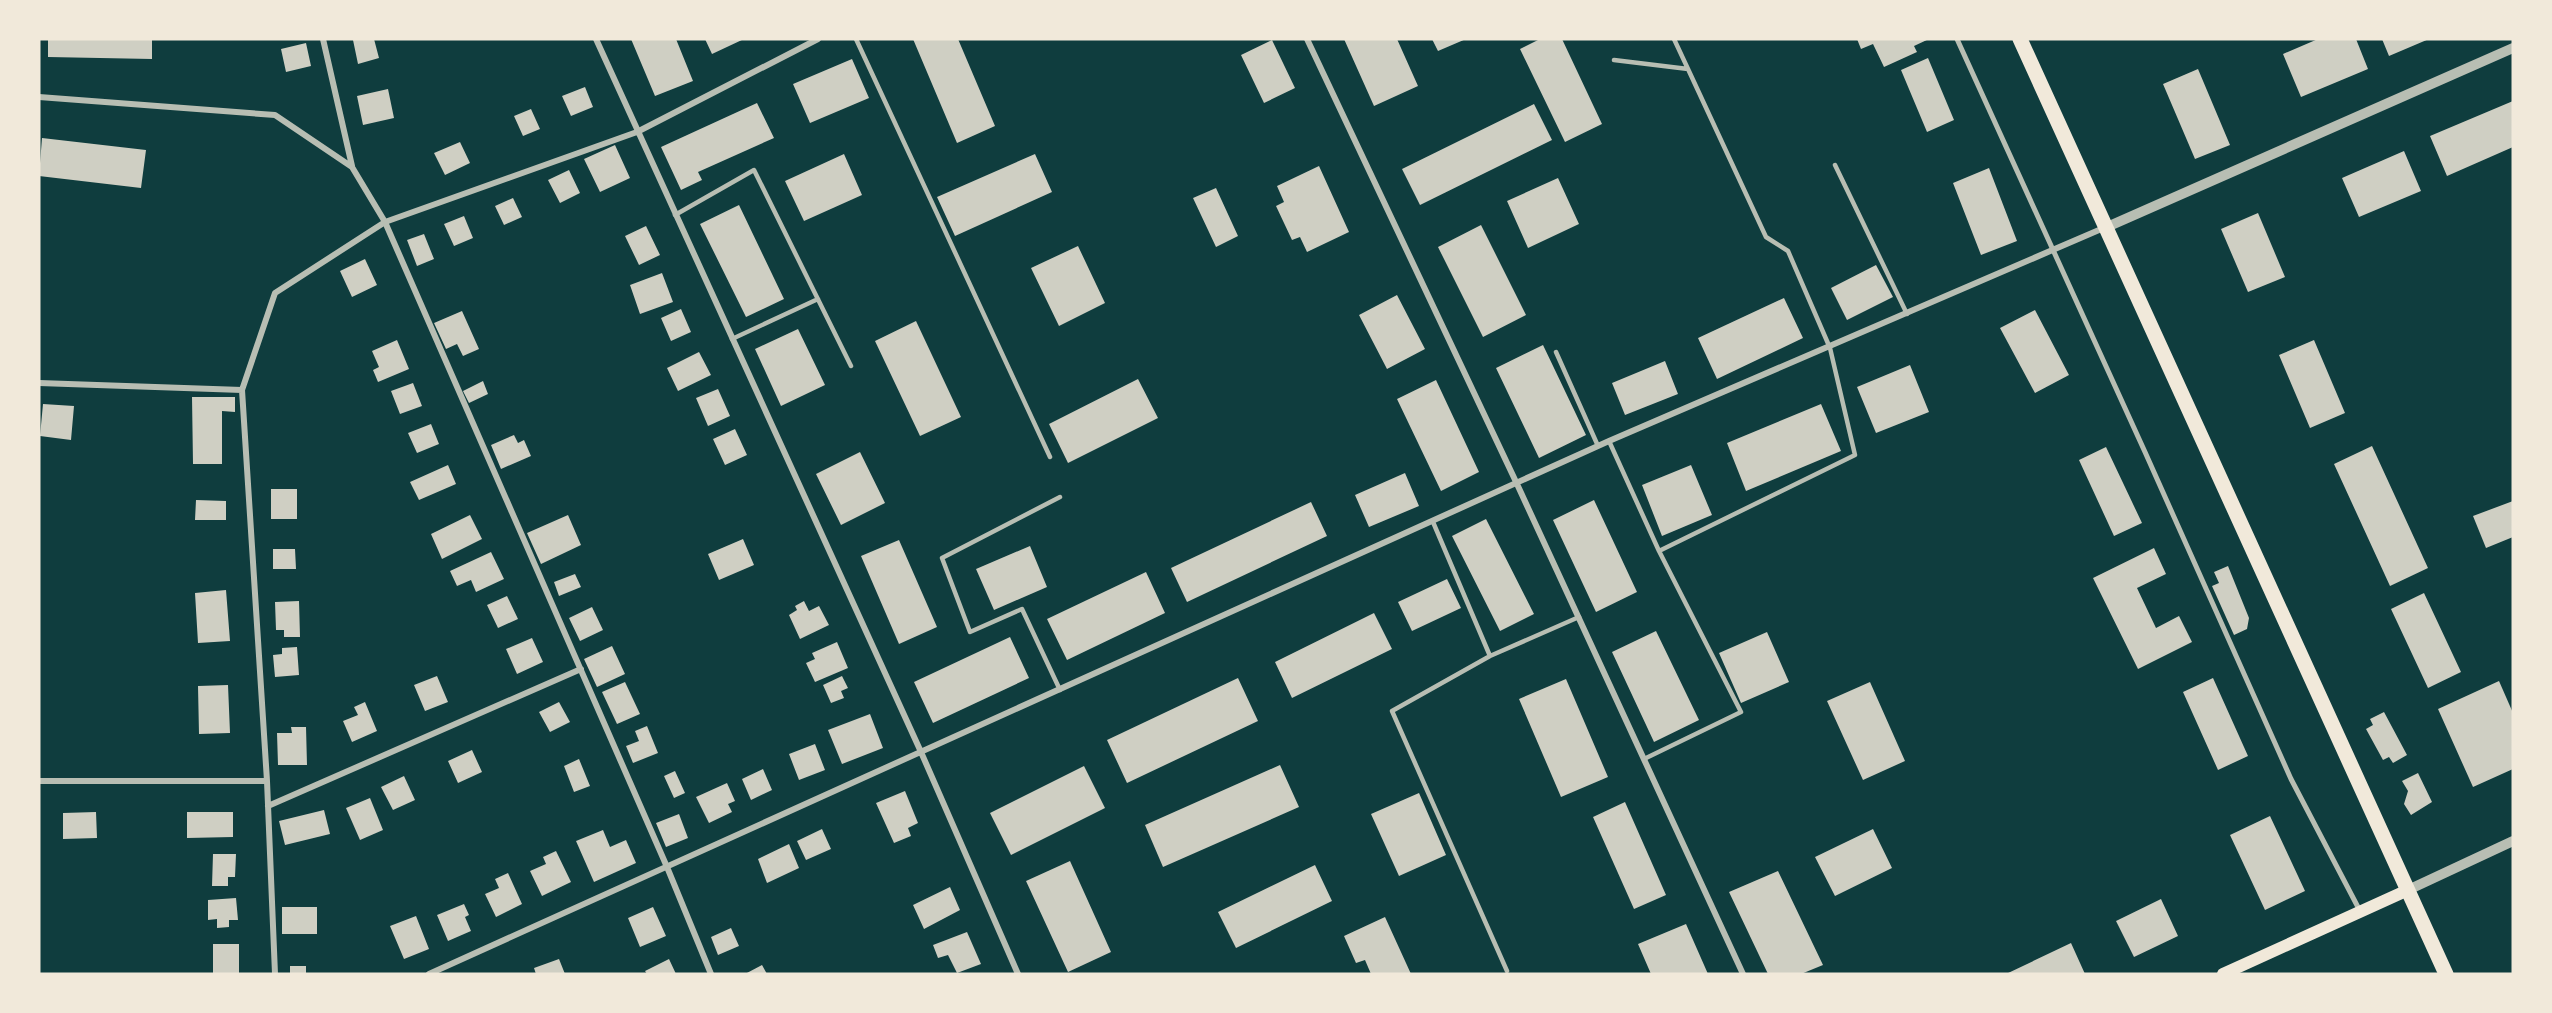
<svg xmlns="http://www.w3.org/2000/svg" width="2552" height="1013" font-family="'PT Serif',serif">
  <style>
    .building { fill: #cfcfc3 }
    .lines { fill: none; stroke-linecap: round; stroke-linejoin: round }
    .service { stroke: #b8beb3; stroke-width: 4.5 }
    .pedestrian { stroke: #b8beb3; stroke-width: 5 }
    .minor { stroke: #b8beb3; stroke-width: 6 }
    .tertiary { stroke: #b8beb3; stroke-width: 10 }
    .secondary { stroke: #f1e9da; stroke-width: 12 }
    .primary { stroke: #f1e9da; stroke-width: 15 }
  </style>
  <rect width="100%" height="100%" fill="#0f3d3e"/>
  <path class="building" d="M48 39H152V59L48 57Z
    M374 39 379 58 358 64 353 40Z
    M631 39H676L693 81 655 96Z
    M705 39H744L712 54Z
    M913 39H958L995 126 957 143Z
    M1344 39H1397L1418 86 1374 106Z
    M1432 39H1466L1438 51Z
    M1540 39H1562L1602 124 1565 142 1520 49Z
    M1857 39H1929L1914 46 1917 52 1884 67 1873 44 1861 49Z
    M2318 39H2356L2368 69 2301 97 2283 54Z
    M2382 39H2429L2389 56Z
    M1272 40 1295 88 1264 103 1241 55Z
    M306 43 311 66 286 72 281 49Z
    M1928 58 1954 120 1927 132 1901 70Z
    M852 59 869 98 810 123 793 84Z
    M2198 69 2230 145 2195 159 2163 84Z
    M585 87 593 107 571 116 562 96Z
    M388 89 394 118 363 125 357 96Z
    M2513 101V147L2447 176 2430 136Z
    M757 103 774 138 698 172 702 180 681 190 661 147Z
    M1534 104 1552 140 1420 205 1402 169Z
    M531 109 540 129 523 136 514 116Z
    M42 138 146 150 141 188 39 176Z
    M460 142 470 163 445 175 434 153Z
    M615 145 630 178 600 192 584 159Z
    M2404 151 2421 191 2359 217 2342 178Z
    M844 154 862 195 804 221 785 181Z
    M1035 154 1052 192 955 236 937 197Z
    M1319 166 1349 232 1307 252 1300 237 1292 240 1276 206 1284 202 1277 186Z
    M1989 168 2017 241 1981 255 1953 183Z
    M569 170 580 193 560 203 548 180Z
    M1558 178 1579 224 1528 248 1507 201Z
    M1216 188 1238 236 1216 247 1193 198Z
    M513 198 522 217 504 225 495 206Z
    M739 205 784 299 746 317 700 224Z
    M2258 213 2285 277 2248 292 2221 229Z
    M464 216 473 238 454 246 444 224Z
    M1481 225 1526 315 1483 337 1438 247Z
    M646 226 660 255 639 265 625 236Z
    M424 234 434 259 417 266 407 240Z
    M1078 246 1105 303 1059 326 1031 268Z
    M365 259 377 285 352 297 340 271Z
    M1876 265 1893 297 1847 320 1831 288Z
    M662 273 673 302 640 314 630 285Z
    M1397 295 1425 349 1387 369 1359 315Z
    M1784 298 1803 338 1717 379 1698 338Z
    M681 309 691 332 671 341 661 318Z
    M2035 310 2069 375 2035 393 2000 328Z
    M462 311 479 349 463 356 457 344 446 349 434 323Z
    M916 321 961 417 920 436 875 341Z
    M798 329 825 385 781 406 755 349Z
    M397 340 409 369 378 382 373 370 379 367 372 351Z
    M2314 340 2345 413 2310 428 2279 355Z
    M1543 345 1586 435 1539 458 1496 368Z
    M699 352 711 375 678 391 667 368Z
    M1665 361 1678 394 1625 415 1612 383Z
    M1910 365 1929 412 1876 433 1857 387Z
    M1138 379 1158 418 1068 463 1049 424Z
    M1436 380 1479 472 1441 491 1397 399Z
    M483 381 488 394 469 403 463 391Z
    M413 383 422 406 400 414 391 391Z
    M718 389 730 416 708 426 696 398Z
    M192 397H235V412L222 411V464H193Z
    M43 404 74 406 71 440 40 436Z
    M1821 404 1841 451 1746 491 1727 443Z
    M431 424 439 444 417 453 408 433Z
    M735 429 747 455 725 465 713 439Z
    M514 435 518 443 524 440 531 456 501 469 491 445Z
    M2372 446 2428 568 2390 586 2334 464Z
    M2106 447 2142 523 2114 536 2079 460Z
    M860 452 885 503 841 525 816 474Z
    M448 465 456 484 419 500 410 482Z
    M1691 465 1712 515 1662 536 1642 485Z
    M1405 473 1419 506 1369 527 1355 495Z
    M271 489H297V519H271Z
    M196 500 226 501V520H195Z
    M1594 500 1637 592 1596 612 1553 520Z
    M2513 501V537L2486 548 2473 516Z
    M1311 502 1327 536 1187 602 1171 568Z
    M470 515 482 539 442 559 431 534Z
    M568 515 581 545 541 564 527 533Z
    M1486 519 1534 614 1500 631 1452 536Z
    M743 539 754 565 719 580 708 554Z
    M899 540 937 627 899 644 861 556Z
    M1030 546 1047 587 994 610 976 569Z
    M2154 548 2166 574 2137 588 2156 628 2179 616 2192 642 2138 669 2093 578Z
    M273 549H295L296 569H273Z
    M491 552 504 579 476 592 471 580 457 586 450 571Z
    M2228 566 2249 618 2247 629 2234 635 2212 586 2219 583 2214 572Z
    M1146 572 1165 613 1067 660 1047 619Z
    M575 574 581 587 559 596 554 582Z
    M1447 579 1461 608 1412 631 1398 602Z
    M226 590 230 641 198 643 195 593Z
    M2424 593 2461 672 2428 688 2391 609Z
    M507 596 518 619 498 628 487 605Z
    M299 601 300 637H284V630H276L275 602Z
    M804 601 809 611 819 606 829 625 800 639 789 615 797 610 795 606Z
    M592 607 603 630 580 641 569 618Z
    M1374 613 1392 649 1292 698 1275 662Z
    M1656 631 1699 720 1654 742 1612 652Z
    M1767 632 1789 682 1741 703 1719 653Z
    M1010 637 1029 678 933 723 914 682Z
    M532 638 543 662 517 674 506 649Z
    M837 642 848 668 815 682 806 663 815 659 812 653Z
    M612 646 625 674 597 687 584 659Z
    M297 647 299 675 275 677 273 655 282 654V648Z
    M437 676 448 702 425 711 414 685Z
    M842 676 848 688 841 691 844 698 831 703 823 685Z
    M1238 678 1258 721 1127 783 1107 740Z
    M2213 678 2248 756 2218 770 2183 692Z
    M1566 679 1608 777 1561 797 1519 699Z
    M2499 681 2513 713V769L2473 787 2438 709Z
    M625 682 640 714 617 724 602 692Z
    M1870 682 1905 761 1863 780 1827 701Z
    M228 685 230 733 199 734 198 686Z
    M365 702 377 731 352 742 343 721 358 715 354 707Z
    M559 702 570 722 550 732 539 712Z
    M2384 712 2407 755 2393 763 2389 757 2383 760 2366 729 2373 725 2370 719Z
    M870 714 883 748 842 764 828 730Z
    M647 726 658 753 633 763 626 746 639 741 635 731Z
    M291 727H306L307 765H278L277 733H292Z
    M815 744 825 770 799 780 789 754Z
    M472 750 482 772 458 783 448 761Z
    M579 759 590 786 574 792 564 766Z
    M1280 765 1299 807 1163 867 1145 825Z
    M1084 766 1105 808 1011 855 990 813Z
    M763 769 772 790 751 800 742 779Z
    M675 771 685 793 674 798 664 776Z
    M2418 773 2432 802 2411 815 2404 804 2408 791 2402 781Z
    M404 776 415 800 393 810 381 787Z
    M727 783 735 801 728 804 732 812 709 823 696 797Z
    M905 791 918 823 908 828 911 836 894 843 876 803Z
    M1419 793 1446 855 1399 876 1371 814Z
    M370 798 383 830 360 840 346 808Z
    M1625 802 1666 895 1634 909 1593 817Z
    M324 810 330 834 285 845 279 821Z
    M96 812 97 838 63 839V813Z
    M187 812H233V837L187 838Z
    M679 814 688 838 666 847 656 823Z
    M2270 816 2305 891 2265 910 2230 835Z
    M822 829 831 849 806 860 797 841Z
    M1873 829 1892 868 1835 896 1815 857Z
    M603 830 610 847 626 840 636 863 594 882 576 841Z
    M789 844 799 868 767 883 758 859Z
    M556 851 571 882 542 896 530 871 546 864 543 857Z
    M213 854H236L235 877H228V886H212Z
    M1070 861 1111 952 1068 972 1026 881Z
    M1315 865 1332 901 1236 948 1218 912Z
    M1778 871 1823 965 1801 974H1768L1729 892Z
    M508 873 522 904 496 917 485 894 499 888 495 879Z
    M950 887 960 910 924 929 913 905Z
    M236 898 238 920H229V927L217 928V919L208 920V900Z
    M2161 899 2178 936 2134 957 2116 921Z
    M464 904 469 915 465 917 471 931 448 941 437 915Z
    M282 907H317V934H282Z
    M653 907 666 936 640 947 628 918Z
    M416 916 429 949 404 959 390 926Z
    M1385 917 1411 974H1371L1365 960 1356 963 1344 936Z
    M1686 924 1708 974H1651L1638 944Z
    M731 928 739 946 718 955 711 937Z
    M967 932 981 964 957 973 948 955 938 958 933 945Z
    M2071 943 2085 974H2006Z
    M213 944H239V974H213Z
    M559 959 565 974H536L534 968Z
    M669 959 676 974H647L645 971Z
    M762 965 767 974H745Z
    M290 966H306V974H290Z"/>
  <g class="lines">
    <path class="service" d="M856 39 1050 457
      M1674 39 1688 69
      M1614 60 1688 69 1766 237 1788 251 1830 348 1855 455 1659 551
      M1835 165 1907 314
      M675 215 754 170 851 366
      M732 339 818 299
      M1556 352 1598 446
      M1609 441 1659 551 1741 712 1644 759
      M1060 497 942 558 970 632 1022 609 1060 690
      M1433 522 1490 656 1579 617
      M1490 656 1392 711 1507 971"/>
    <path class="pedestrian" d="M1957 39 2145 452 2291 779 2360 911"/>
    <path class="minor" d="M323 39 352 166
      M596 39 921 752 1018 974
      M1307 39 1517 484 1743 974
      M39 97 275 115 352 167 385 222 667 867 711 974
      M39 383 242 390 275 293 385 222 637 132 818 39
      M242 390 267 781 275 974
      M39 781H267
      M268 806 581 669
      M429 974 1609 441 2106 227"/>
    <path class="tertiary" d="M2107 227 2513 48
      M2408 890 2513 841"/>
    <path class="secondary" d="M2223 974 2408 890"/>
    <path class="primary" d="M2020 39 2446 974"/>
  </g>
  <rect width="2552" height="1013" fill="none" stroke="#f1e9da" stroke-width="81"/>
</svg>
